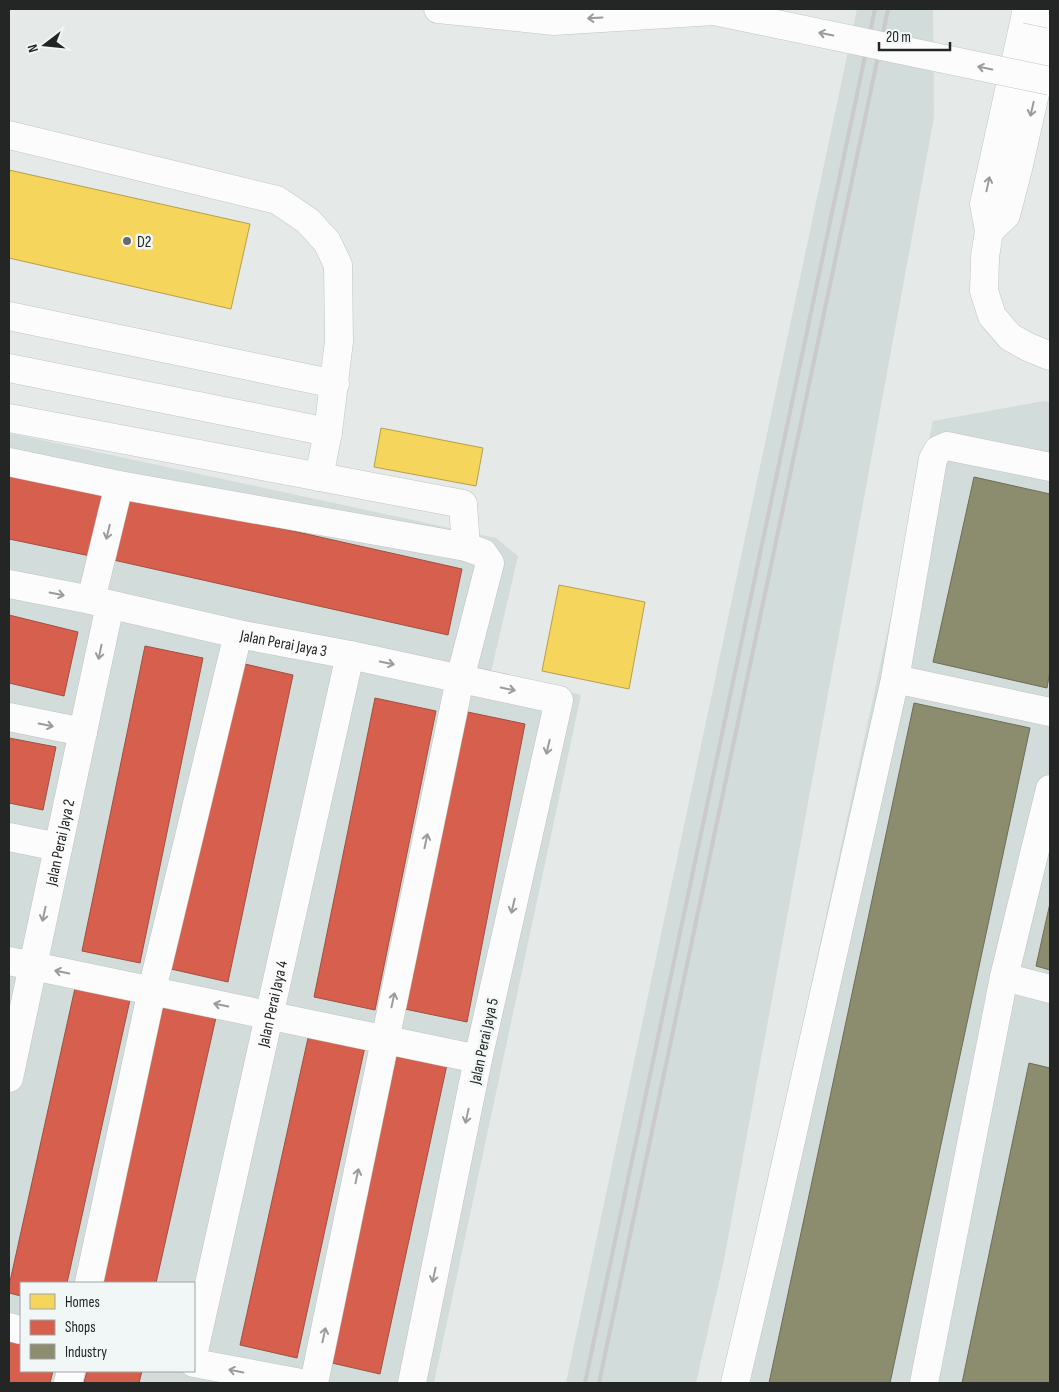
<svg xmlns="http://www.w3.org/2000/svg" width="1059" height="1392" font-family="'Sofia Sans Condensed',sans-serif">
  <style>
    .built { fill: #d2dcda; fill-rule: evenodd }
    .homes { fill: #f6d55c; stroke: #b7a04c }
    .shops { fill: #d6604d; stroke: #a14f41 }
    .industry { fill: #8c8c6e; stroke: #6d6d58 }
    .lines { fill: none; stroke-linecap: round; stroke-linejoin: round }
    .minor-casing { stroke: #c2c4c4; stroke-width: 29 }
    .highway-casing { stroke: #c2c4c4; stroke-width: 29 }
    .minor { stroke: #fbfcfb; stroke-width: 28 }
    .highway { stroke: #fbfcfb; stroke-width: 28 }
    .rail { stroke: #c9cac9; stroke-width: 4 }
    .highway-bridge-casing { stroke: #c2c4c4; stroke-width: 29; stroke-linecap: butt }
    .highway-bridge { stroke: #fbfcfb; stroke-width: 28 }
    .oneway { stroke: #9a9c9b }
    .poi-dot { fill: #686a6a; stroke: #f1f7f6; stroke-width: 2 }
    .labels { text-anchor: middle; stroke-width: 5; stroke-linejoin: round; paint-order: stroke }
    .poi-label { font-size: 16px; fill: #242626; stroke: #f1f7f6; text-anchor: start }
    .street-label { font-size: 16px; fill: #242626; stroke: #f1f7f6 }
  </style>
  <rect width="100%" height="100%" fill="#e5e9e7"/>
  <path class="built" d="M857 9H933L934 117 724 1260 696 1383H566Z
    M1044 401 1050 402V1383H725L933 421Z
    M9 433 496 538 518 556 491 672 581 695 434 1383H9ZM21 1283H194V1371H21Z"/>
  <path class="homes" d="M9 170 250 224 231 309 9 258Z
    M381 428 483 448 476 486 374 467Z
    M559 585 645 602 629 689 542 671Z"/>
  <path class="shops" d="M9 472 108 493 95 557 9 539Z
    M124 493 462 569 448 635 109 559Z
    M9 615 78 632 64 696 9 683Z
    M145 646 203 658 140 963 82 951Z
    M236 662 293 675 228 982 171 969Z
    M375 698 436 711 375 1010 314 997Z
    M458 710 525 724 467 1022 400 1008Z
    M9 738 56 747 43 810 9 803Z
    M75 988 130 1000 67 1283H21V1296L9 1293V1286Z
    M163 1000 217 1013 156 1283H99Z
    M310 1029 366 1042 297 1358 240 1345Z
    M391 1047 448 1060 380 1374 323 1361Z
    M9 1336 21 1339V1371H53L50 1383H9Z
    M87 1371H142L139 1383H84Z"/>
  <path class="industry" d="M974 477 1050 494V671L1047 688 933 662Z
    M914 703 1030 728 890 1383H769Z
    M1050 903V970L1036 966Z
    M1029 1063 1050 1068V1380L1049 1383H962Z"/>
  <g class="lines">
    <defs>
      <g id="minor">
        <path d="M1027 9 984 204 989 231 985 257 984 291 992 316 1010 337 1028 347 1050 356"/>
        <path d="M9 135 277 200 308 221 327 242 338 265 339 341 328 432 319 477"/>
        <path d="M989 231 1006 215 1018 169 1050 27"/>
        <path d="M9 316 335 384"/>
        <path d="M9 368 328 432"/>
        <path d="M9 418 463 504 466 547"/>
        <path d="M9 462 119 485 466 547 483 553 490 563 460 679 314 1383"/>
        <path id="s1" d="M9 584 91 600 238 634 350 655 559 700 478 1059 412 1383"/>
        <path d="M91 600 119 485"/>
        <path d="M895 679 1050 712"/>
        <path d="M9 717 83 732"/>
        <path d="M9 837 58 847"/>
        <path d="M9 961 478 1059"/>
        <path d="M1004 977 1050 989"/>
        <path id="s2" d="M9 1078 110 605"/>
        <path d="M89 1283 152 990 238 634"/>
        <path d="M9 1327 21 1330"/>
        <path id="s3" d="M194 1351 350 655"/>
        <path d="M194 1363 301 1383"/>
        <path d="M68 1383 71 1371"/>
        <path d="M735 1383 769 1238 895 679 933 459 938 450 947 446 1050 467"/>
        <path d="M924 1383 1004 977 1050 789"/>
      </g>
      <path id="highway" d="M438 9 554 21 714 11"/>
    </defs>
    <use href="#minor" class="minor-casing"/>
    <use href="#highway" class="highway-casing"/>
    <use href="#minor" class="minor"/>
    <use href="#highway" class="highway"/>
    <path class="rail" d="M585 1383 875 9
      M599 1383 888 9"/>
    <defs>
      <path id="highway-bridge" d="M1026 9 1050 14
        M714 11 1050 81"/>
    </defs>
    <use href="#highway-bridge" class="highway-bridge-casing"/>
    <use href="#highway-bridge" class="highway-bridge"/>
  </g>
  <defs><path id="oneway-shaft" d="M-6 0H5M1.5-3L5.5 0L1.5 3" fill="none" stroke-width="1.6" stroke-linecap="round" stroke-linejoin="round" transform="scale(1.25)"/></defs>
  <g class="oneway">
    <use href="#oneway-shaft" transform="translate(595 18) rotate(177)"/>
    <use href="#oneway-shaft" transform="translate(826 34) rotate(-168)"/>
    <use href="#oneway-shaft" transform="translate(985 68) rotate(-168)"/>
    <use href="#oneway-shaft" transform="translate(1032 109) rotate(103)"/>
    <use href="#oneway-shaft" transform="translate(988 184) rotate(-78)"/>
    <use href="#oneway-shaft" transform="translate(108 532) rotate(104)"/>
    <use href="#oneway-shaft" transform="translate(57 594) rotate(11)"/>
    <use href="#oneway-shaft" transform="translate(100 652) rotate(102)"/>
    <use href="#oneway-shaft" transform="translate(387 663) rotate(12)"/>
    <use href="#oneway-shaft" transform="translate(508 689) rotate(12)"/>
    <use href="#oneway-shaft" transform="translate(46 725) rotate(12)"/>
    <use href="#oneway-shaft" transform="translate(548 747) rotate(103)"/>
    <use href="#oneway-shaft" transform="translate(426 841) rotate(-78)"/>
    <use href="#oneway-shaft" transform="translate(513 906) rotate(103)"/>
    <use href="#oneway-shaft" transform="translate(44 914) rotate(102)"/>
    <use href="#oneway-shaft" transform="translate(62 972) rotate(-168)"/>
    <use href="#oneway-shaft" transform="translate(393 1000) rotate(-78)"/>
    <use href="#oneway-shaft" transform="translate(221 1005) rotate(-168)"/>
    <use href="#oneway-shaft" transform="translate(467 1116) rotate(102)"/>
    <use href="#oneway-shaft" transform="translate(357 1176) rotate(-78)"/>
    <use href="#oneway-shaft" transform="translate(434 1275) rotate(102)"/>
    <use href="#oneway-shaft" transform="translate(324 1335) rotate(-78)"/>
    <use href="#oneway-shaft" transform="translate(236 1371) rotate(-169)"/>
  </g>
  <circle class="poi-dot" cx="127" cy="241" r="5"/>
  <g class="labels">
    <g class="poi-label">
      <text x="137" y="247">D2</text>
    </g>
    <g class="street-label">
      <text dy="6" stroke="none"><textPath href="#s1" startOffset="281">Jalan Perai Jaya 3</textPath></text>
      <text dy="6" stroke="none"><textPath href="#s2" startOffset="241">Jalan Perai Jaya 2</textPath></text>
      <text dy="6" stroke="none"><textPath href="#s3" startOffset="356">Jalan Perai Jaya 4</textPath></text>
      <text transform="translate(483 1041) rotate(-78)" y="6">Jalan Perai Jaya 5</text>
    </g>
  </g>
  <rect width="1059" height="1392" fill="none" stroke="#242626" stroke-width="20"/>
  <rect x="20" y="1282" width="175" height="90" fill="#f1f7f6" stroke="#9fa3a3"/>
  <rect x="30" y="1294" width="25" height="15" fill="#f6d55c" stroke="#9fa3a3"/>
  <text x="65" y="1307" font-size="15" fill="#242626">Homes</text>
  <rect x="30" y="1320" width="25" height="15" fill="#d6604d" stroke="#9fa3a3"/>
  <text x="65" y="1332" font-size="15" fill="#242626">Shops</text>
  <rect x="30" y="1344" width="25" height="15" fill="#8c8c6e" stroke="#9fa3a3"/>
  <text x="65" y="1357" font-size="15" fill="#242626">Industry</text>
  <g transform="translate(45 45) rotate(254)" stroke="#f1f7f6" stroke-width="4" paint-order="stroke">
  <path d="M0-4L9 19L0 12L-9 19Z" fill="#242626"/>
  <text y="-8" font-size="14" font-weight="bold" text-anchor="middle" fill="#242626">N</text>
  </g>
  <path d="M879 42v8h71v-8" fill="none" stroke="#242626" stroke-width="2.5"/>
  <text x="886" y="42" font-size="15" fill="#242626" stroke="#f1f7f6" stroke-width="4" paint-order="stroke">20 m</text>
</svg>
